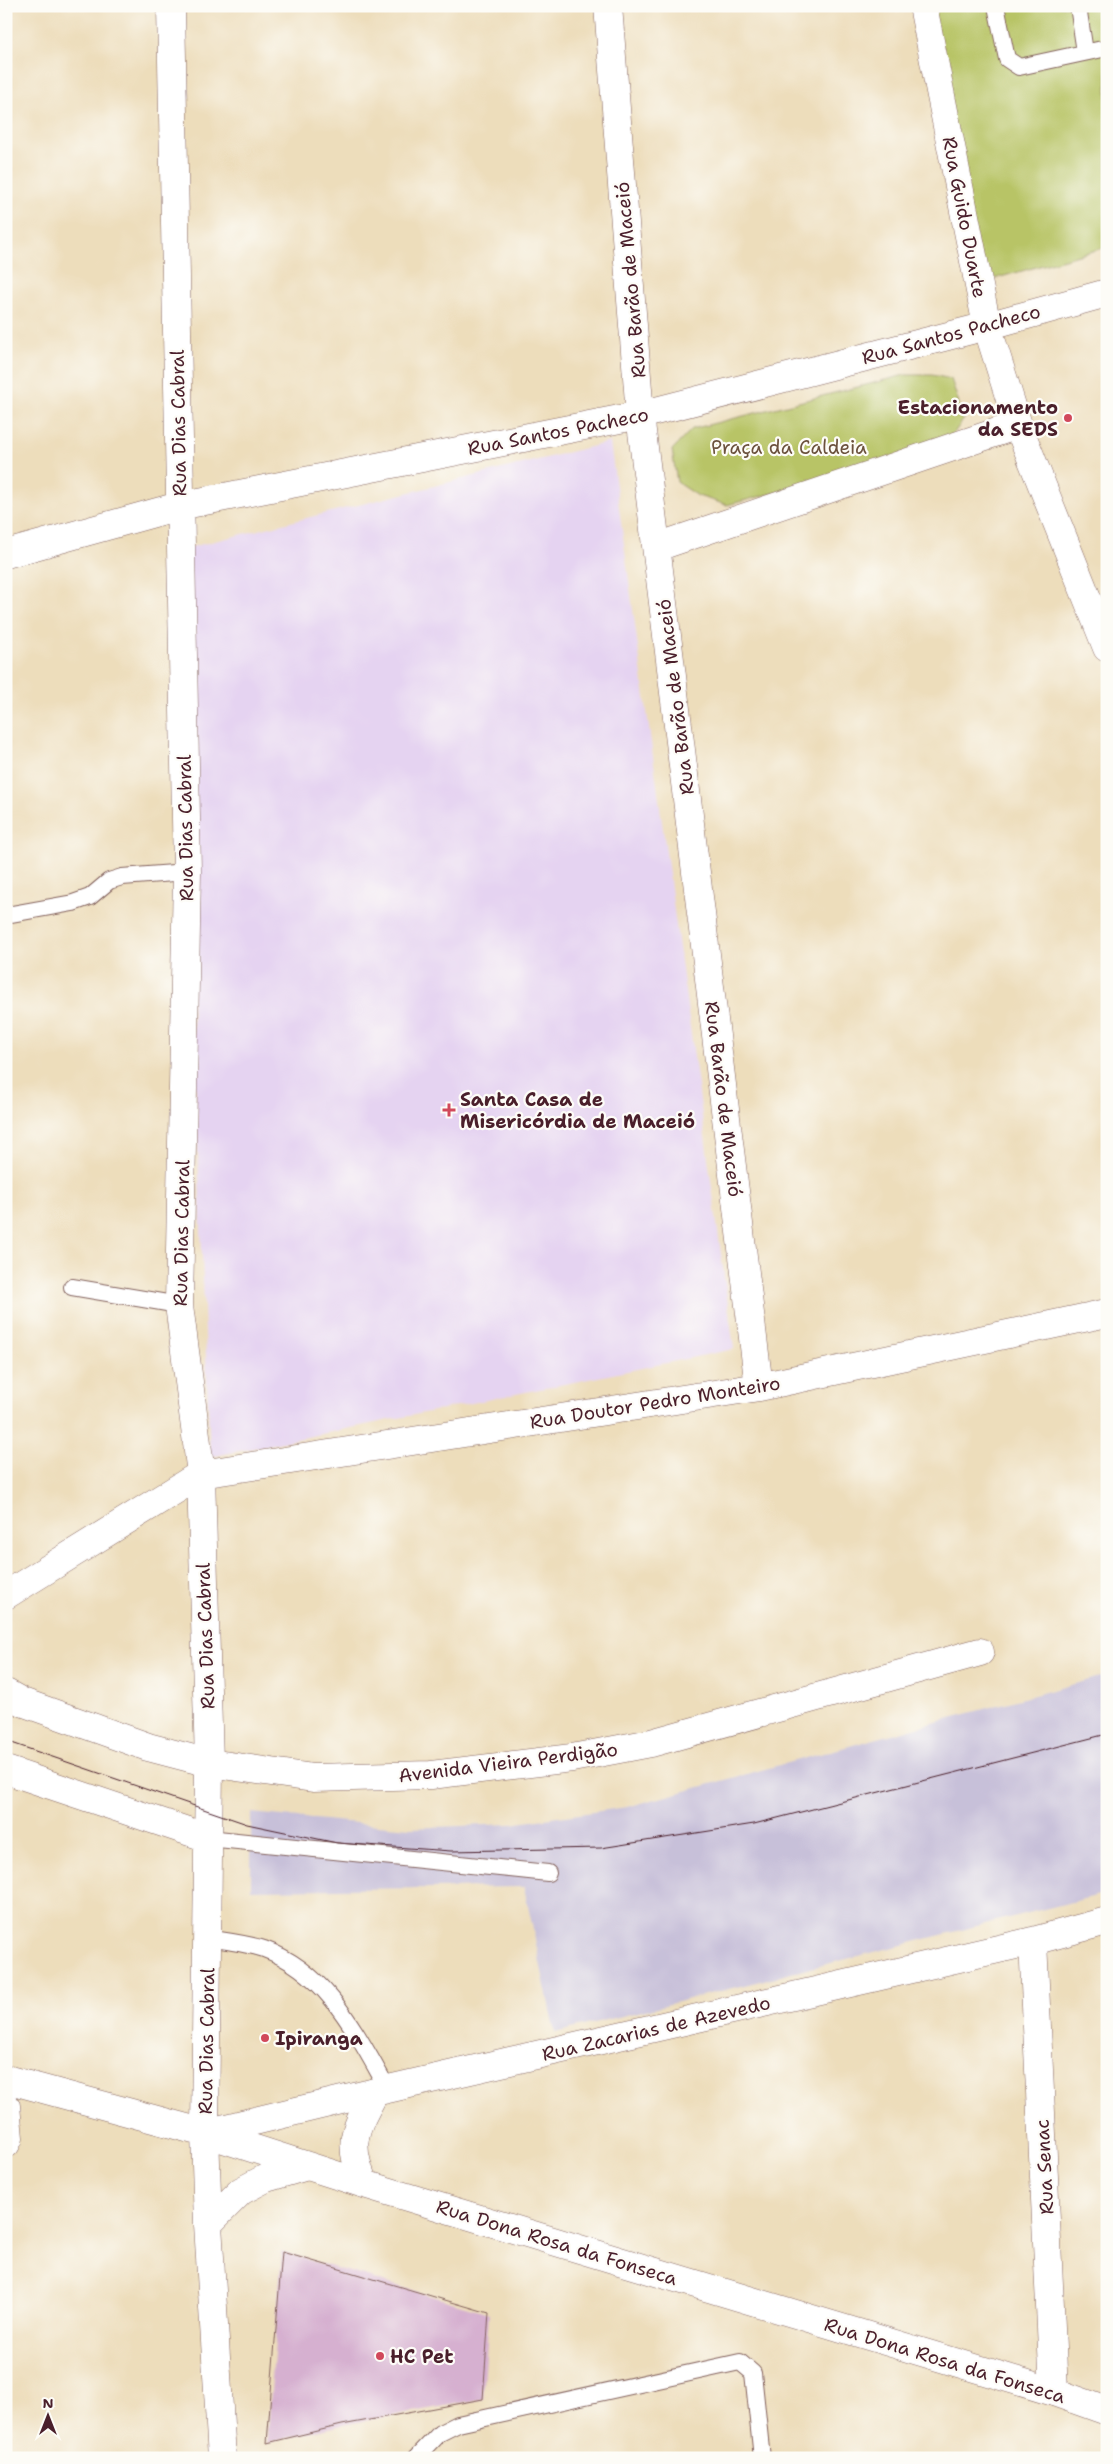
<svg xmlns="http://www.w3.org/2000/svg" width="1113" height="2464" font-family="'Shantell Sans',sans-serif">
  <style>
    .built { fill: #e5d3f1 }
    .industrial { fill: #c7c0d9 }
    .green { fill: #b8c466; stroke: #817248 }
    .building { fill: #d6b0d0 }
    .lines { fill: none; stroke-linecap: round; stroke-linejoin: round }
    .lane-casing { stroke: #83625d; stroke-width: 18 }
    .street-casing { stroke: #83625d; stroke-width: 29 }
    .secondary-casing { stroke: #83625d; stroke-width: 29 }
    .lane { stroke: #fff; stroke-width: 16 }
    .street { stroke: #fff; stroke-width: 28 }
    .secondary { stroke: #fff; stroke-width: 28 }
    .tram { stroke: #4a1f2b; stroke-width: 1 }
    .poi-dot { fill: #d1495b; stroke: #fdfcf7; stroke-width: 2 }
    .labels { text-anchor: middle; stroke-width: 4.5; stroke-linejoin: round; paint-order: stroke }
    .street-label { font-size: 19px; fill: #4a1f2b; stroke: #fdfcf7 }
    .poi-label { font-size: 19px; font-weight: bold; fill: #4a1f2b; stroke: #fdfcf7; text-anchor: start }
    .park-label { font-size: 19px; fill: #6b513d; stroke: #fdfcf7 }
  </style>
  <rect width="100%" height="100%" fill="#fdfcf7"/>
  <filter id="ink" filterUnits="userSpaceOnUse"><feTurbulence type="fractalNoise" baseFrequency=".02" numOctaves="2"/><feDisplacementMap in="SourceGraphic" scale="10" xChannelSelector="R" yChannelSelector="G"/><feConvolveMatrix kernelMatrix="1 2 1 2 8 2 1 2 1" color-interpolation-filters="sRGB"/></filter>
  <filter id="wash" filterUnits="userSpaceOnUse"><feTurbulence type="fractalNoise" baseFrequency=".0096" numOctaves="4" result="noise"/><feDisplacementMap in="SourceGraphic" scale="20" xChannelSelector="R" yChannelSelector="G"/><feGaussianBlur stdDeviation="1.12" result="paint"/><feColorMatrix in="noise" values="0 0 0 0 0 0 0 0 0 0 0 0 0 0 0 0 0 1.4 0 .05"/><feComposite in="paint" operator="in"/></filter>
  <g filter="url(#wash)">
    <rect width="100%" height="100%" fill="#edddbb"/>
    <path class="built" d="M610 442 734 1349 210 1457 187 872 179 550Z"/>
    <path class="industrial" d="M1107 1675V1893L555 2033 524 1887 251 1890V1813L410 1828 511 1824 627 1807Z"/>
    <path class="green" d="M928 6H1107V247L983 282Z
      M905 375H932L951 379 964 419 951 437 924 455 727 505 698 496 677 482 672 450 692 429Z"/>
    <g id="blocks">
      <path class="building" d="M282 2252 489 2313 483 2399 342 2425 267 2443Z"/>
    </g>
  </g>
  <g filter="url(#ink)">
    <use href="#blocks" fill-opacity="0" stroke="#83625d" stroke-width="1"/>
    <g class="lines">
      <defs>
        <path id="lane" d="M996 6 1007 59 1019 67 1107 48
          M1078 6 1085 52
          M6 915 73 903 90 897 109 881 122 877 187 872
          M72 1287 179 1305
          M208 1838 548 1873
          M207 1938C226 1941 246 1943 264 1949 328 1972 357 2035 388 2089
          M416 2458 440 2433 458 2424 740 2362 753 2373 762 2458"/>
        <path id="street" d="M923 6 987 326 1018 425 1107 648
          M657 547 1018 425
          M6 1693 22 1702 148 1747 209 1763 313 1778 431 1775 572 1758 651 1743 980 1652
          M1033 1941 1054 2392
          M6 2106 9 2138 6 2144
          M205 2133 375 2092 1033 1941 1107 1921"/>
        <path id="secondary" d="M171 6 187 872 179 1305 201 1474 209 1763 205 2133 208 2224 222 2458
          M608 6 640 415 759 1387
          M6 554 179 506 640 415 987 326 1107 293
          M6 1595 201 1474 759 1387 1107 1313
          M6 1770 208 1838
          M6 2079 205 2133 364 2184 1054 2392 1107 2411
          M364 2184C346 2141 355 2130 375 2092
          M208 2224 241 2191 266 2178 307 2166"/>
      </defs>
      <use href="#lane" class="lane-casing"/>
      <use href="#street" class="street-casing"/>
      <use href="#secondary" class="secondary-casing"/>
      <use href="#lane" class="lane"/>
      <use href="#street" class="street"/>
      <use href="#secondary" class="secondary"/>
      <path class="tram" d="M6 1741 247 1824 337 1843 451 1851 601 1848 754 1824 1107 1734"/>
    </g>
  </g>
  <g class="poi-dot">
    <circle cx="1068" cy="418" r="5"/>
    <path d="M446.5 1102.5h5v5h5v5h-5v5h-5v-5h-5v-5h5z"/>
    <circle cx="265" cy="2038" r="5"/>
    <circle cx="380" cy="2356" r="5"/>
  </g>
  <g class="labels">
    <g class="street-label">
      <text transform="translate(965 217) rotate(79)" y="7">Rua Guido Duarte</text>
      <text transform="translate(630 280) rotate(-95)" y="7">Rua Barão de Maceió</text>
      <text transform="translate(951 334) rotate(-15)" y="7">Rua Santos Pacheco</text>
      <text transform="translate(178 423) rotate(-91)" y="7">Rua Dias Cabral</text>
      <text transform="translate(558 431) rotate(-11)" y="7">Rua Santos Pacheco</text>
      <text transform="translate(675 697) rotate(-97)" y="7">Rua Barão de Maceió</text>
      <text transform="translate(185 828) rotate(-91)" y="7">Rua Dias Cabral</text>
      <text transform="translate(724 1099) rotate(83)" y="7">Rua Barão de Maceió</text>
      <text transform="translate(181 1233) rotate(-89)" y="7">Rua Dias Cabral</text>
      <text transform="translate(655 1402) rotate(-9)" y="7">Rua Doutor Pedro Monteiro</text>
      <text transform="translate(205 1636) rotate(-92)" y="7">Rua Dias Cabral</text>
      <text transform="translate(508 1762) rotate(-7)" y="7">Avenida Vieira Perdigão</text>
      <text transform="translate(656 2028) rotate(-13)" y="7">Rua Zacarias de Azevedo</text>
      <text transform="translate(206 2041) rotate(-89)" y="7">Rua Dias Cabral</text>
      <text transform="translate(1044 2167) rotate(-93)" y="7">Rua Senac</text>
      <text transform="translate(557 2242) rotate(17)" y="7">Rua Dona Rosa da Fonseca</text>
      <text transform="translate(945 2360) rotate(17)" y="7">Rua Dona Rosa da Fonseca</text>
    </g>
    <g class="poi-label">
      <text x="1058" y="414" text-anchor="end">Estacionamento<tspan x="1058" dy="22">da SEDS</tspan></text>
      <text x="460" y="1106">Santa Casa de<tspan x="460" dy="22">Misericórdia de Maceió</tspan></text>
      <text x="275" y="2045">Ipiranga</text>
      <text x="390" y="2363">HC Pet</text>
    </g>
    <g class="park-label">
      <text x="789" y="454">Praça da Caldeia</text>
    </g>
  </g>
  <rect width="1113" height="2464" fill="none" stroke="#fdfcf7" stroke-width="25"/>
  <g transform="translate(48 2416)" stroke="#fdfcf7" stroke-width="4" paint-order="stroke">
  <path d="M0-4L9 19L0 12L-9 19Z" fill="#4a1f2b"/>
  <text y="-8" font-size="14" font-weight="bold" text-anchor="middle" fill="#4a1f2b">N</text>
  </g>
</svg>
